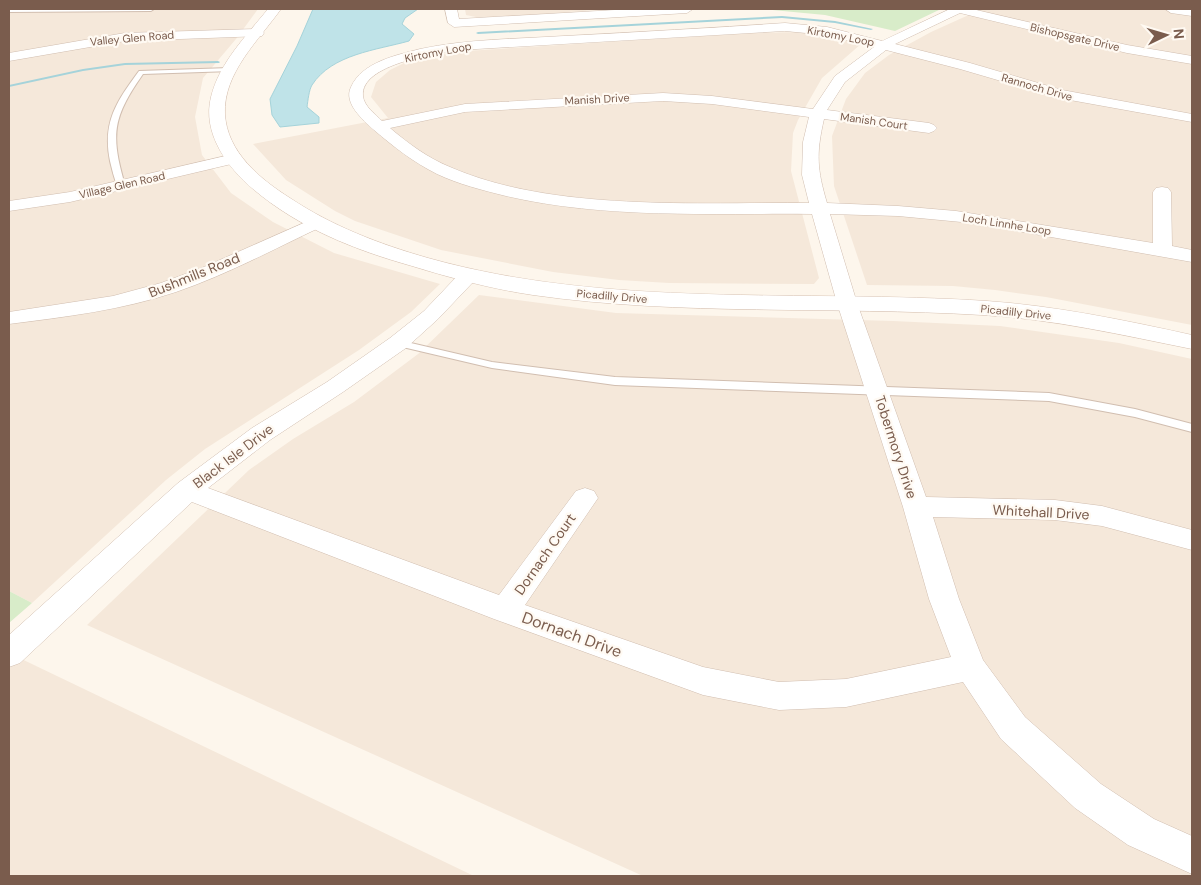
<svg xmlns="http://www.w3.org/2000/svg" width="1201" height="885" font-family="'DM Sans',sans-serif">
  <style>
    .residential { fill: #f5e8da }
    .green { fill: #d8ecc9 }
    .water { fill: #bfe3e8; stroke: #a5d3da }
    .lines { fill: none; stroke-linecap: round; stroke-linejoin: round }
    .stream { fill: #a5d3da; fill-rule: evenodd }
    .lane-casing { stroke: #d1beb0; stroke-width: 2 }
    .street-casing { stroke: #d1beb0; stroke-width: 1 }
    .secondary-casing { stroke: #d6c0b0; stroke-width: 1 }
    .lane { fill: #fff; fill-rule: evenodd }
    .street { fill: #fff; fill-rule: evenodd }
    .secondary { fill: #fff; fill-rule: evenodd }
    .labels { text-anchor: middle; stroke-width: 4.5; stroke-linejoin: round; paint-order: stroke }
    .far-street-label { font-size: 11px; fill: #7a5c4d; stroke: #fffaf3 }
    .street-label { font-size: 14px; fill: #7a5c4d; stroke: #fffaf3 }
    .near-street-label { font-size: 16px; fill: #7a5c4d; stroke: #fffaf3 }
  </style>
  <rect width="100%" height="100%" fill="#fdf6ec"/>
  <path class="residential" d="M9 9H258L236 39 203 78 195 117 202 155 231 193 273 222 334 253 440 284 411 312 359 350 205 449 166 480 32 603 9 591Z
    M465 9H611L481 18 466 15Z
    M982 9H1192V325L1046 297 995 290 953 286 867 285 834 186 832 136 846 99 865 73 889 55 931 32Z
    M803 32 861 44 822 78 798 120 793 133 791 171 819 278 814 284 669 283 619 280 553 272 441 250 355 221 335 211 286 180 253 144 388 118 371 97 376 82 390 70 404 63 450 52 750 33Z
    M479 295 616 313 893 321 1000 326 1119 343 1192 359V876H643L87 625 249 470 293 439 354 402 418 354Z
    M9 653 474 876H9Z"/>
  <path class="green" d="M761 9H941L895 31 825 15Z
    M9 591 32 603 9 623Z"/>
  <path class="water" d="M313 9H418L405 18 402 24 414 34 409 41C377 50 332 54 312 85 309 90 308 100 307 107L319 117V123L280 127 272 115 270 99 297 46Z"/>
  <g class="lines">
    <path class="stream" d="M782 16 835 21 873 29 871 30 835 23 782 18 478 34 476 33 478 32Z
      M218 61 220 62 219 63 125 65 83 71 9 87V85L83 69 125 63Z"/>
    <defs>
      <path id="lane" d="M9 9H154L151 11 9 12Z
        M230 68 233 70 232 71 143 74C113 117 110 134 125 185L118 187C114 179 112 169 110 161 102 122 117 101 139 71Z
        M398 340 492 362 615 377 1049 393 1135 409 1192 424V432L1135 417 1049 401 615 385 492 368 394 345 393 343Z"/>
      <path id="street" d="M445 9H457L459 19 632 9H693L687 13 454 27 448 23Z
        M950 9H972L1127 45 1192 56V64L1127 53 960 13 895 44 970 63 1062 90 1192 114V122L1059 98 960 69 886 50 845 82 827 110 929 123 934 125 937 128 934 131 929 133 824 119C816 154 817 169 827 203L898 206 956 211 1153 243V192L1156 188 1162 187 1168 188 1171 192 1172 246 1192 250V262L972 223 898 216 830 214 857 303 926 497 1055 500 1102 506 1192 530V550L1102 526 1055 520 933 517 959 599 983 660 1025 717 1101 784 1154 819 1192 836V874L1128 845 1075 808 1001 739 963 682 846 707 779 710 703 695 494 619 192 502 20 663 9 667V635L178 483 252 428 327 382 390 338 424 311 462 271 469 269 476 271 479 275 476 279 438 319 406 348 343 392 270 440 208 488 499 595 576 491 585 488 594 491 598 498 525 605 703 667 779 682 846 679 951 657 929 599 903 507 837 303 812 214C711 213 605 219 506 196 482 190 458 184 437 174 413 162 394 147 374 130 363 120 343 103 351 87 362 62 397 55 420 49 467 39 516 39 564 36 638 32 711 28 785 23L827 27 882 41ZM785 31 827 35 874 47 835 76 813 109 712 96 663 93 465 104 382 121C375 114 364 106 363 96 360 64 438 53 460 50ZM663 101 712 104 809 117 803 142 802 175 809 203C698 202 553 212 450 167 428 158 409 144 390 128L465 112Z
        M1165 9H1192V16L1171 13Z
        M258 29 262 30 264 33 262 36 125 41 9 61V53L125 33Z
        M234 154 240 156 242 159 240 162 70 202 9 211V201L70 192Z
        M315 218 321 219 324 223 321 227C274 249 226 275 176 292 122 310 65 317 9 324V312L113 296 161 283 204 267Z"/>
      <path id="secondary" d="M268 9H281C259 40 223 73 225 114 227 152 260 179 290 198 332 226 379 244 428 258 610 309 800 289 987 301 1056 306 1124 320 1192 335V349C1122 335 1053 319 982 315 832 306 681 316 533 295 492 289 451 278 412 266 355 250 299 228 253 189 227 167 202 133 211 97 219 63 247 35 268 9Z"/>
    </defs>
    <use href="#lane" class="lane-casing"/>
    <use href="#street" class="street-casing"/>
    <use href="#secondary" class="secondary-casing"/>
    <use href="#lane" class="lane"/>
    <use href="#street" class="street"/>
    <use href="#secondary" class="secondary"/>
  </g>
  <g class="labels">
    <g class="far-street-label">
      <text transform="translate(841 36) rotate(11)" y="4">Kirtomy Loop</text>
      <text transform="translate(1075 37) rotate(13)" y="4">Bishopsgate Drive</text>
      <text transform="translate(132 38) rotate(-5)" y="4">Valley Glen Road</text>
      <text transform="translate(438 52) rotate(-11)" y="4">Kirtomy Loop</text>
      <text transform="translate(1037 87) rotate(16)" y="4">Rannoch Drive</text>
      <text transform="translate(597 99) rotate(-3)" y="4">Manish Drive</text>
      <text transform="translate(874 121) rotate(8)" y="4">Manish Court</text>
      <text transform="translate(122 185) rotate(-13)" y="4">Village Glen Road</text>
      <text transform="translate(1007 224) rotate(9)" y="4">Loch Linnhe Loop</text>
      <text transform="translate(612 296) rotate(5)" y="4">Picadilly Drive</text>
      <text transform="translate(1016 312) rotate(6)" y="4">Picadilly Drive</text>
    </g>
    <g class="street-label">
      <text transform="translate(194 275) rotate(-22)" y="5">Bushmills Road</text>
      <text transform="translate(896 447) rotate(72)" y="5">Tobermory Drive</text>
      <text transform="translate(233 456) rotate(-37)" y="5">Black Isle Drive</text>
      <text transform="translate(1041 512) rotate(3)" y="5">Whitehall Drive</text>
      <text transform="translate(545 554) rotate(-55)" y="5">Dornach Court</text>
    </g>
    <g class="near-street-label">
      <text transform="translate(572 634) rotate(20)" y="6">Dornach Drive</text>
    </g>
  </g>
  <rect width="1201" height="885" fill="none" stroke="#7a5c4d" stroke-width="20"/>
  <g transform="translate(1166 35) rotate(85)" stroke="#fffaf3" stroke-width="4" paint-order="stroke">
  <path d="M0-4L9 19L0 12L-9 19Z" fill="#7a5c4d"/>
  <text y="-8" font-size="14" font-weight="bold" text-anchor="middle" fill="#7a5c4d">N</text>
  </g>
</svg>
